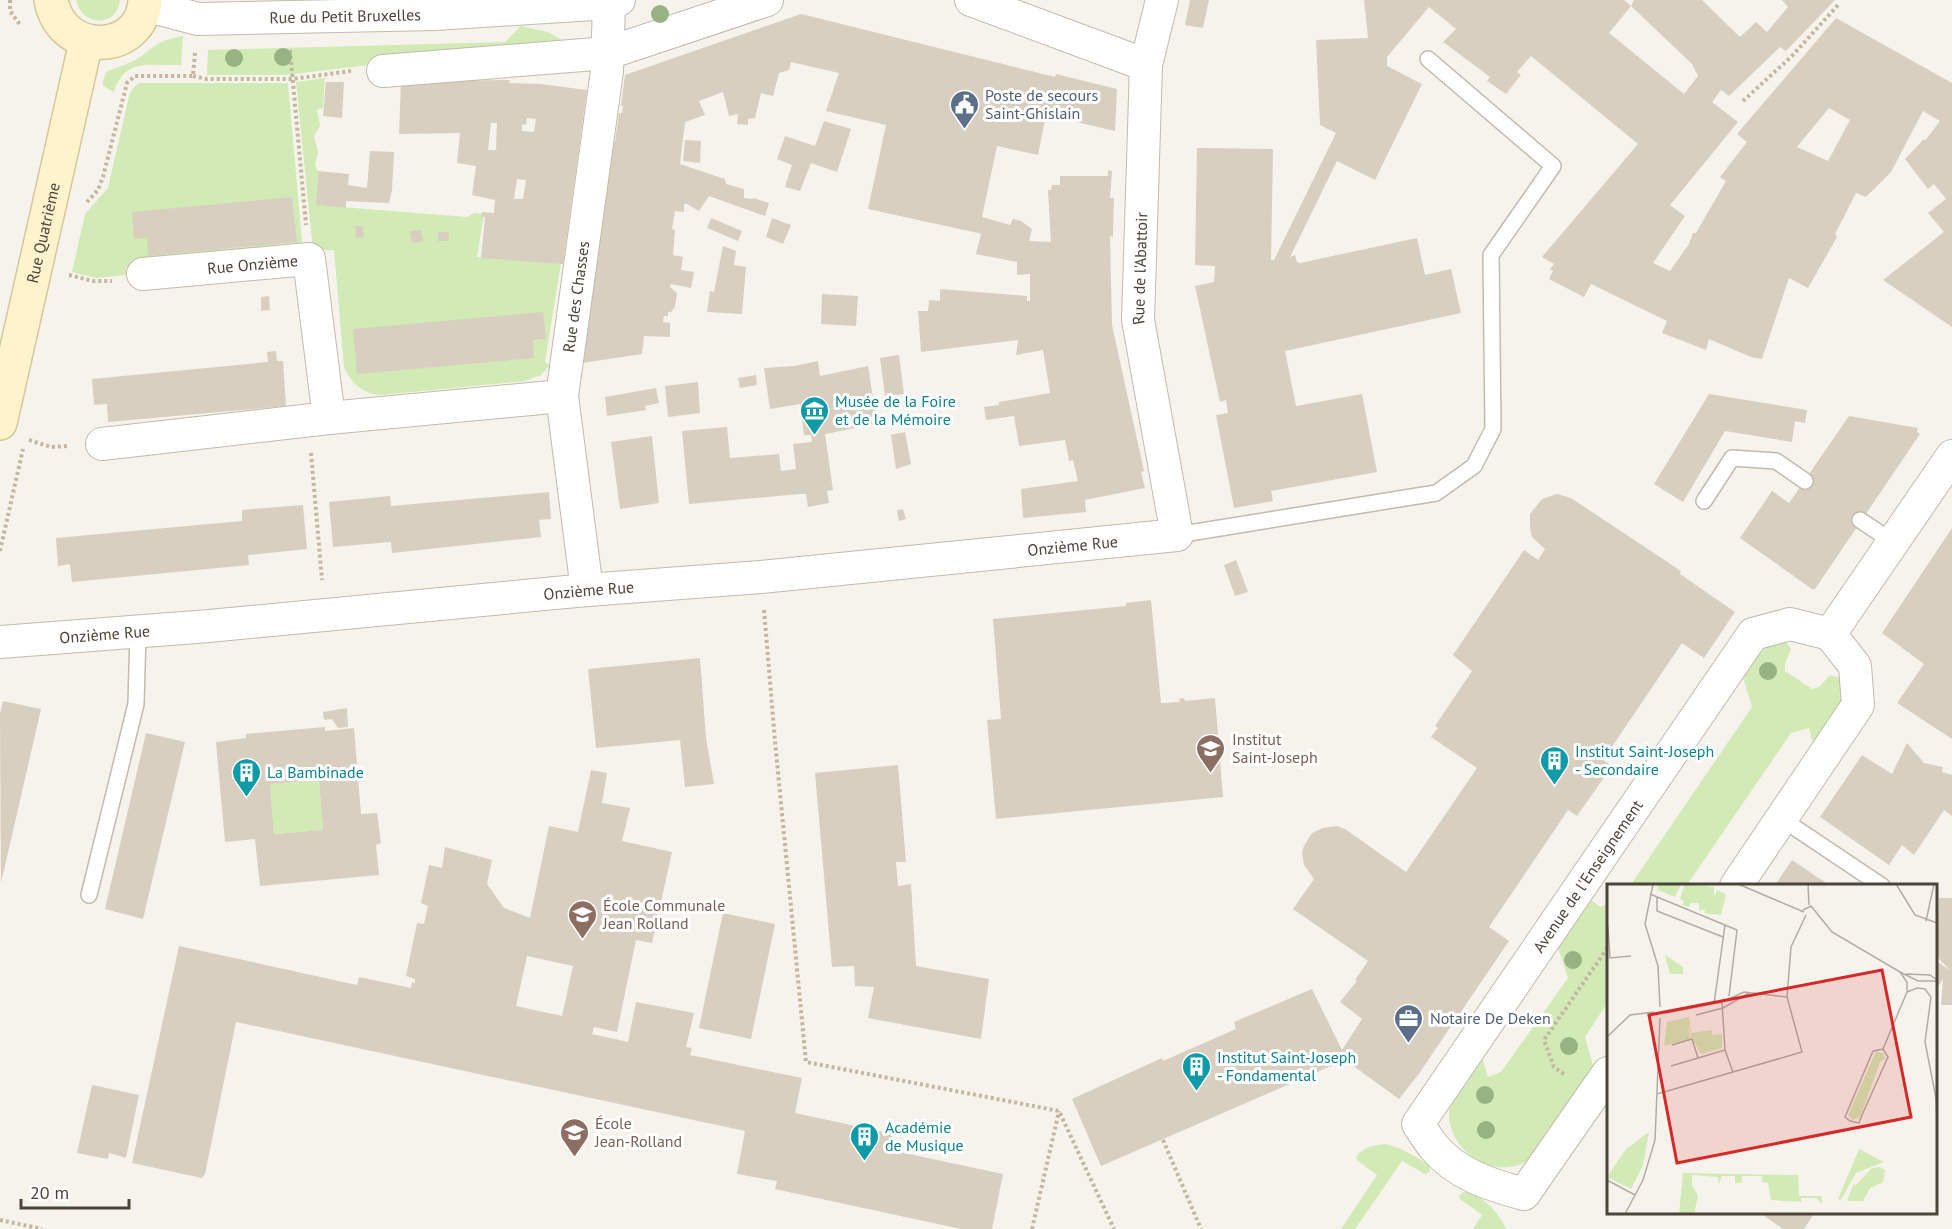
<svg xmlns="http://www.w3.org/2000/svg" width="1952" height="1229" font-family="'PT Sans',sans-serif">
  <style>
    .green { fill: #d2eab5 }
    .building { fill: #d8cfc1; fill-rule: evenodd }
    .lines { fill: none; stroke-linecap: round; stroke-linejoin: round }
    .lane-casing { stroke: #c2bbae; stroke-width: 18 }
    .street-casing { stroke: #c2bbae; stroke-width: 34 }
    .secondary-casing { stroke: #d6c79b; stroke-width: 36 }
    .path { stroke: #c4b79f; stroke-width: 4; stroke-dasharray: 3 3; stroke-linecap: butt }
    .lane { stroke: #fff; stroke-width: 15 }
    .street { stroke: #fff; stroke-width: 32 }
    .secondary { stroke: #fff3cd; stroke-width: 33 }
    .tree { fill: #97b381 }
    .labels { text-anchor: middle; stroke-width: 6; stroke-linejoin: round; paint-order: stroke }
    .street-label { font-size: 16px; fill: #4b4439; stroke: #fff }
    .service-label { font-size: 16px; fill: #4e5e75; stroke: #fff; text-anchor: start }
    .culture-label { font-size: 16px; fill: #0d838f; stroke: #fff; text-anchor: start }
    .education-label { font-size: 16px; fill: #785e54; stroke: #fff; text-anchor: start }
    .inset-road { fill: none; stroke: #b2ada4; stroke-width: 1.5 }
    .view { fill: #d62828; fill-opacity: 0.15; stroke: #d62828; stroke-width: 3 }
    .inset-edge { fill: none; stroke: #4b4439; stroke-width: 3 }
  </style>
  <rect width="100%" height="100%" fill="#f6f3ec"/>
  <path class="green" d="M76 0H120C117 28 82 27 76 0Z
    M521 26 548 32 565 42 285 75H207L208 50 505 42Z
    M183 36 181 65C151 66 124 57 114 92L103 86V81L106 72C116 67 127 65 137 59 158 45 156 41 183 36Z
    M325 78 323 108 317 110 320 126 314 136 318 152 315 165 318 171 316 205 467 217 474 213 484 214 477 257 561 263 545 362 550 365 541 375 525 381 381 395C363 394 351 383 344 367L334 250 313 251 296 82Z
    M139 83H288L303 253 126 268V275L96 278 72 272 85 214 108 188 129 96 132 89Z
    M1784 639 1791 649 1785 664V671L1812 689 1819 687 1830 675 1841 678 1843 697 1835 721 1814 748 1809 728 1791 733 1687 885 1630 886 1752 707 1741 671C1754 655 1763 645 1784 639Z
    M319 780 323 830 274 834 270 784Z
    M1586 897 1601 907 1608 903V1002L1585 1037 1595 1073C1579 1096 1552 1146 1529 1160 1489 1185 1436 1142 1452 1097 1456 1085 1473 1068 1482 1057L1488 1077 1501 1072 1568 978 1556 942Z
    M1386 1144C1402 1148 1415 1156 1429 1165L1430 1172 1425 1174 1402 1161 1355 1229H1341L1377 1175 1358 1161 1356 1157C1362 1147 1375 1145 1386 1144Z
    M1463 1192C1479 1191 1501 1215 1506 1229H1473L1482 1215 1460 1199 1459 1196Z"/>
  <path class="building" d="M1190 0H1209L1203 28 1185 25Z
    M1364 0H1624L1631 6 1609 33 1684 94 1698 76 1692 64 1631 6 1634 0H1702L1740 37 1756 22 1767 32 1788 7 1782 0H1835L1786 51 1780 47 1729 96 1721 90 1712 102 1738 122 1670 205 1685 216 1653 263 1670 271 1689 244 1693 233H1696L1726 181 1720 177 1747 142 1737 134 1836 18 1952 83V327L1883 280 1944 232 1928 213 1946 199 1934 184 1928 189 1905 159 1924 139 1925 141 1940 121 1923 111 1891 172 1866 197 1856 193 1835 234 1837 237 1808 288 1789 278 1762 359 1751 357 1709 339 1706 350 1662 333 1667 321 1591 284 1584 297 1549 279 1553 271 1550 269 1554 264 1542 257 1638 144 1531 56 1517 72 1521 75 1506 94 1487 81 1490 77 1443 42 1456 29 1429 7 1387 57V66L1422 84 1375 180 1337 161 1290 257 1295 255 1297 262 1300 263 1417 238 1425 275 1451 269 1461 313 1285 351 1296 406 1362 394 1377 472 1271 491 1273 501 1234 508 1216 415 1228 413 1226 400 1220 402 1195 286 1214 282 1215 266 1195 265 1197 148 1273 149 1271 260H1274L1336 133 1320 125 1316 40 1368 38ZM1829 108 1850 120 1828 161 1797 147Z
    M801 14 1055 77 1056 74 1117 89 1115 131 1046 115 1038 155 997 146 982 217 1010 225 1013 219 1021 221 1032 229 1029 241 1051 242 1048 190H1051L1052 185H1060V176H1108V170L1112 171 1110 198H1114L1113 237 1110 236 1112 325 1144 471 1141 472 1145 488 1085 500 1086 512 1023 518 1021 489 1078 481 1073 460 1069 461 1065 440 1019 446 1014 416 986 420 984 407 999 405V402L1050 393 1043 350 1016 355 1018 340 921 352 918 311H928L929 300 940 301V289L1027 296V301H1030V274L1017 275V262L976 254 981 234 978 233 868 209 886 125 826 111 839 73 791 62 789 70 779 73 773 96 761 93 755 118 748 119V125L737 124 738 114 729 116 723 92 699 101 705 115 685 122 680 164 725 179 726 184 744 189V198L753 199V198L769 203 765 216 709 196 699 211 687 204H684V212L675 211 672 229 675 230 673 255 683 257 681 270 694 272 691 288 671 284 670 287 677 293 675 307 671 312H668V316H664L663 322 670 323V337L644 336 642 354 582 363 610 140 615 142 619 113H622L623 106H621L625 75Z
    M510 80 509 83 540 84 587 90 563 264 481 258 485 217H481L482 212 494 213 495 200 472 195 476 166 457 163 460 133 399 134 401 81ZM527 118 536 119 534 132 522 131V124L526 125ZM491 123H497L496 150H488ZM517 179 526 180 523 199H514Z
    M326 82H344L342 118 323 116Z
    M824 121 851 129 837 172 811 163 800 191 785 187 792 165 777 159 785 136 815 146Z
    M685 140 701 141 700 163 683 161Z
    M370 151 394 152 392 190 389 203 346 201V208L316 205 318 171 349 174 348 185 367 188Z
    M292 197 297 242 148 256 147 238 134 239 132 212Z
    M711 218 742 231 738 241 707 228Z
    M772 218 791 225 783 244 766 237Z
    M355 226H362L364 237 356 238Z
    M421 230 423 241 412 243 410 231Z
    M438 232H449V241H438Z
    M723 246 736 251 734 265 746 267 742 314 707 312 710 291 714 292Z
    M822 294 858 296 856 326 821 324Z
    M269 296 270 310 261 311V297Z
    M543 312 546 339 533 340 534 358 357 374 353 329Z
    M276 351 277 361H283L286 406 108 422 107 404 94 405 92 379 268 362 267 352Z
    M899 355 904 394 885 396 880 358Z
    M818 361 820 376 868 366 877 424 825 434 833 490 827 491 829 503 808 507 806 494H800L689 504 682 431 727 427 730 458 779 454 781 471 796 469 793 444 812 442 811 435H804L800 404 770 409 764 368 794 366Z
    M756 375 757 385 740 388 738 378Z
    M698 382 700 413 668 417 665 386Z
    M656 388 659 403 645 406 646 410 607 416 605 397Z
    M1709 394 1807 410 1805 423 1795 421 1792 442 1725 431 1683 502 1654 484Z
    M1849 416 1918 428 1917 432 1920 434 1815 589H1812L1740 538 1772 491 1789 503Z
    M905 432 911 464 896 469 891 435Z
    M652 436 659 503 620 509 611 442Z
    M549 492 551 519 539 520 541 537 392 553 391 542 333 547 329 502 390 496 391 506Z
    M1557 494 1571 498 1681 571 1680 574 1735 612 1704 658 1682 643 1603 760 1612 766 1577 816 1568 810 1489 927 1509 941 1418 1075 1399 1099 1345 1060 1101 1166 1072 1099 1162 1058 1163 1061 1236 1029 1234 1022 1312 989 1342 1050 1362 1019 1340 1002 1357 981 1355 980 1368 961 1293 909 1314 879 1304 865 1302 852 1304 846 1312 833 1323 828 1337 826 1345 829 1406 872 1477 768 1431 737 1438 728 1435 726 1472 671 1453 655 1524 550 1538 560 1545 549 1532 537 1530 527V514L1542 499Z
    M303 505 307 549 248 555 249 565 72 582 70 564 58 566 56 538 242 521V510Z
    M903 509 906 519 899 521 897 510Z
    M1952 528V739L1897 703 1924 664 1882 633Z
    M1236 560 1248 592 1235 596 1224 565Z
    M1151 600 1161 703 1180 702 1179 699 1184 698 1185 701 1215 698 1223 797 996 819 987 720 1001 719 993 619 1126 606V603Z
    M700 658 706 738 714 784 685 787 680 740 596 748 588 669Z
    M3 701 41 709 1 883 0 714Z
    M347 708 348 727 338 728 332 719 324 720 323 712Z
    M325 727V731L354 728 361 814 377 813 381 843 376 845 379 875 260 886 255 839 225 842 216 742 246 738V734ZM319 780 323 830 274 834 270 784Z
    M146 733 185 742 143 919 105 909Z
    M1907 743 1924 763 1943 767 1942 772 1952 775V816L1944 810 1914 855 1902 845 1889 865 1820 817 1862 755 1892 774Z
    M898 765 906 862H896L898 886 911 884 916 966 989 979 981 1039 868 1018 874 987 855 986 854 966 832 967 815 773Z
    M591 770 607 773 602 803 630 808 622 841 672 852 652 943 636 940 617 1032 594 1027 592 1034 628 1042 636 1002 694 1013 686 1047 692 1048 690 1055 802 1078 795 1113 893 1134 890 1150 1003 1174 992 1229H961L775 1189 777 1181 737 1174 745 1131 236 1022 205 1174 202 1178 132 1163 179 946 357 985 359 977 411 988 412 982 415 983V979L406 976 417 923 424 924 428 906 421 903 429 865 442 868 445 847 492 860 487 884 504 908 530 918 549 826 578 832ZM527 956 573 966 562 1016 516 1006Z
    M1792 860 1829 885H1775Z
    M1939 898H1952V1005H1941L1943 979 1936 990V961L1950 970 1937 957Z
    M723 913 775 924 751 1039 699 1028Z
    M92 1085 139 1095 126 1158 109 1153 108 1159 77 1153Z
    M1759 1212H1815L1804 1229H1783Z"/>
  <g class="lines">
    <defs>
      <path id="lane" d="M1704 501 1732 458 1776 461 1805 481
        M1860 520 1893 542
        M1177 535 1436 493 1474 466 1493 429 1491 255 1553 166 1428 59
        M1782 819 1882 886
        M89 895 136 704 138 632"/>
      <g id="street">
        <path d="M971 0 1146 65"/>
        <path id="s1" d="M145 5 198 19 435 14 609 3 619 0"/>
        <path d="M383 71 608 53 767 0"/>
        <path id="s2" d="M143 274 309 259 329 418 562 396"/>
        <path d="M102 444 329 418"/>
        <path id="s3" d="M587 590 562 396 607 71 609 3"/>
        <path d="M1830 634 1952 456"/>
        <path id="s4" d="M0 642 209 626 587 590 761 577 1177 535 1138 320 1146 65 1162 0"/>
        <path id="s5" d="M1608 1073 1524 1194C1491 1185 1457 1175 1434 1147 1428 1140 1423 1131 1418 1124L1753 634 1790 624 1830 634 1855 666 1858 705 1736 886"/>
      </g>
      <g id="secondary">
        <path d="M51 0C62 59 143 54 145 0"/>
        <path id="s6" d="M0 423 86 42"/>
      </g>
    </defs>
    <use href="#lane" class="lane-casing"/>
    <use href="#street" class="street-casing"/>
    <use href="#secondary" class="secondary-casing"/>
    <path class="path" d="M10 0V11L21 26
      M290 50 306 225
      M193 76 207 79H292L351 71
      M1743 101 1792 56 1839 4
      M87 202 98 190 103 177 127 83 135 76H193L195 53
      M69 275 93 281H112
      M29 440 51 447 68 446
      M311 453 322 580
      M0 551 23 449
      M764 610 775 741 806 1062 1059 1111 1114 1229
      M1564 1074 1554 1067 1544 1040 1608 947
      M1163 1140 1201 1229
      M0 1220 42 1229
      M1032 1229 1059 1111"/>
    <use href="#lane" class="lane"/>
    <use href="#street" class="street"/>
    <use href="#secondary" class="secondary"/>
  </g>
  <g class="tree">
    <circle cx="660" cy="14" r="9"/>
    <circle cx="283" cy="57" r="9"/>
    <circle cx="234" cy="58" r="9"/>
    <circle cx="1768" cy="671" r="9"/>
    <circle cx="1573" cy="960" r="9"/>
    <circle cx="1569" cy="1046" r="9"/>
    <circle cx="1485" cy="1095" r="9"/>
    <circle cx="1486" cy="1130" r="9"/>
  </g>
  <defs>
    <symbol id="civic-pin" viewBox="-11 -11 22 30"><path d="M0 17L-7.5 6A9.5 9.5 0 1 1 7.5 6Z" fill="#5c6f8a" stroke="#fff"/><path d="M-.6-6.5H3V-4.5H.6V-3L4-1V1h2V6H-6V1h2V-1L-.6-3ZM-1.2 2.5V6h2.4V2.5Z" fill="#fff"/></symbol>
    <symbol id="museum-pin" viewBox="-11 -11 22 30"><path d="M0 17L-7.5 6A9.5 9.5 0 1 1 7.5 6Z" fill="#0f9aa8" stroke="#fff"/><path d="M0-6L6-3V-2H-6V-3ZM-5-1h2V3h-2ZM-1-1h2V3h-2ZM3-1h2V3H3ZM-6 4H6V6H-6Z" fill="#fff"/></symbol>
    <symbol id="school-pin" viewBox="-11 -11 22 30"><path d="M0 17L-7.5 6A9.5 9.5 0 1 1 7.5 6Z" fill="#8d6e63" stroke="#fff"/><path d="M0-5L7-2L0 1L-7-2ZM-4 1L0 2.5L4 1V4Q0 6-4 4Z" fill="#fff"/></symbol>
    <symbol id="building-pin" viewBox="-11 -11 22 30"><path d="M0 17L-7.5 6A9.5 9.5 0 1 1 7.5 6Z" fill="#0f9aa8" stroke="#fff"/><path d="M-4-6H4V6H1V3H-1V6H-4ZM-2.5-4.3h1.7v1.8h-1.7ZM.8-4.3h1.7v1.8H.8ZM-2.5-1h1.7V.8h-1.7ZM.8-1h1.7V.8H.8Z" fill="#fff"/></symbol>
    <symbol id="office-pin" viewBox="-11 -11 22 30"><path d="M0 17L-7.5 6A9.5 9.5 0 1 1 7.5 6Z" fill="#5c6f8a" stroke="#fff"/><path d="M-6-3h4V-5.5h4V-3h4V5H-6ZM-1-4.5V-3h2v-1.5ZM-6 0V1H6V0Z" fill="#fff"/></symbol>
  </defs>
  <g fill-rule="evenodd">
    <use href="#civic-pin" x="948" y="88" width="33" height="45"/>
    <use href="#museum-pin" x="798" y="394" width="33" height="45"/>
    <use href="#school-pin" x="1194" y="732" width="33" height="45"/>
    <use href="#building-pin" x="1538" y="744" width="33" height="45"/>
    <use href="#building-pin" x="230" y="756" width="33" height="45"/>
    <use href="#school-pin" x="566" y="898" width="33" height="45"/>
    <use href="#office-pin" x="1392" y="1002" width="33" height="45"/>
    <use href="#building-pin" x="1180" y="1050" width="33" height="45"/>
    <use href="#school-pin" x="558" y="1116" width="33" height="45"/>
    <use href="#building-pin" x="848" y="1120" width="33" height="45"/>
  </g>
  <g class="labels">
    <g class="street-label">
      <text dy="6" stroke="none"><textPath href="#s1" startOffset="202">Rue du Petit Bruxelles</textPath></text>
      <text dy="6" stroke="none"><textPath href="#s6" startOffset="195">Rue Quatrième</textPath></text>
      <text dy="6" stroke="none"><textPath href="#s2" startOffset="110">Rue Onzième</textPath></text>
      <text dy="6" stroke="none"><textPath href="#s4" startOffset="1452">Rue de l'Abattoir</textPath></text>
      <text dy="6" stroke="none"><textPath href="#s3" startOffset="296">Rue des Chasses</textPath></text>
      <text dy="6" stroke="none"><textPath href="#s4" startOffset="1077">Onzième Rue</textPath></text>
      <text dy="6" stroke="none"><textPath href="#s4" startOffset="591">Onzième Rue</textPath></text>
      <text dy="6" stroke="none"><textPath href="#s4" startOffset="105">Onzième Rue</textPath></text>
      <text dy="6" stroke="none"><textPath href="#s5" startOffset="579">Avenue de l'Enseignement</textPath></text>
    </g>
    <g class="service-label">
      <text x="985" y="101">Poste de secours<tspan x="985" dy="18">Saint-Ghislain</tspan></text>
      <text x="1430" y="1024">Notaire De Deken</text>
    </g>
    <g class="culture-label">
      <text x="835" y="407">Musée de la Foire<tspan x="835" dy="18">et de la Mémoire</tspan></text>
      <text x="1575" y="757">Institut Saint-Joseph<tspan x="1575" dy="18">- Secondaire</tspan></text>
      <text x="267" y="778">La Bambinade</text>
      <text x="1217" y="1063">Institut Saint-Joseph<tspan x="1217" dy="18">- Fondamental</tspan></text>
      <text x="885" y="1133">Académie<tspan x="885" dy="18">de Musique</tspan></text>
    </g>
    <g class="education-label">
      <text x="1232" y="745">Institut<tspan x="1232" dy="18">Saint-Joseph</tspan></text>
      <text x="603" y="911">École Communale<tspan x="603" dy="18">Jean Rolland</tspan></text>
      <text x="595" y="1129">École<tspan x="595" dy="18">Jean-Rolland</tspan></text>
    </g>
  </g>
  <g transform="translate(1607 884)">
    <rect width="330" height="330" fill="#f6f3ec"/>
    <path d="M52 0H74L68 13 51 6 49 10ZM78 0 107 3V13L110 6 119 10 114 31 97 29 98 25 92 27V19H84L82 23 75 21 77 17 73 15ZM58 71 76 83V90H63ZM82 133 84 149 105 146V151L115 150V164L94 170 85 154 79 136 84 155 57 162 60 138ZM269 167 277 170 278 175 273 178 253 233 246 236 241 231ZM42 248 36 281 24 305 0 293 19 265ZM252 265 277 278 249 289 234 316 231 315ZM273 283 278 286 276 298 263 304 256 317H240L247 298 248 302 265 284ZM76 289 191 291 192 312H215V320L209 314H194V318L164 316 161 299 155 298V292H135V299H128V292H115L112 300 111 293 85 291V301L91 312 87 330H72Z" fill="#d2eab5"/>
    <path class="inset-road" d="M46 0 38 40 51 82 53 123M131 0 197 28M201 0 202 21M289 0 308 31 330 39M43 10 130 46 122 112M50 13V27L116 53M196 26 204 22 225 48 293 88 311 97H330M319 37 327 0M1 43 3 74 24 72M293 88 300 98V108M299 90 323 91 330 96M310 104 318 105 324 113M324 113 318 158 329 214 330 240M115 118 118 166 126 188M107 120 118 41M59 129 115 118 137 108 180 113M89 131 116 124 142 109M0 153 23 131 47 128M65 161 85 155 91 174 118 166M276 165 281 173 255 231 252 239 243 237 238 233 266 167ZM276 165 300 108 310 104M64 182 91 174M50 210 195 168 180 113 184 63 199 31M0 296 28 311M18 330 36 296 48 256 53 134"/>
    <path class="view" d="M275 86 304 233 70 279 42 131Z"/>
    <rect width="330" height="330" class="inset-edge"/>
  </g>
  <path d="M21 1199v9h108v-9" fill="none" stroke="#4b4439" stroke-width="3"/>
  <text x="30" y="1199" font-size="18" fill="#4b4439" stroke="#ffffff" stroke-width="4.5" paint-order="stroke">20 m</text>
</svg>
